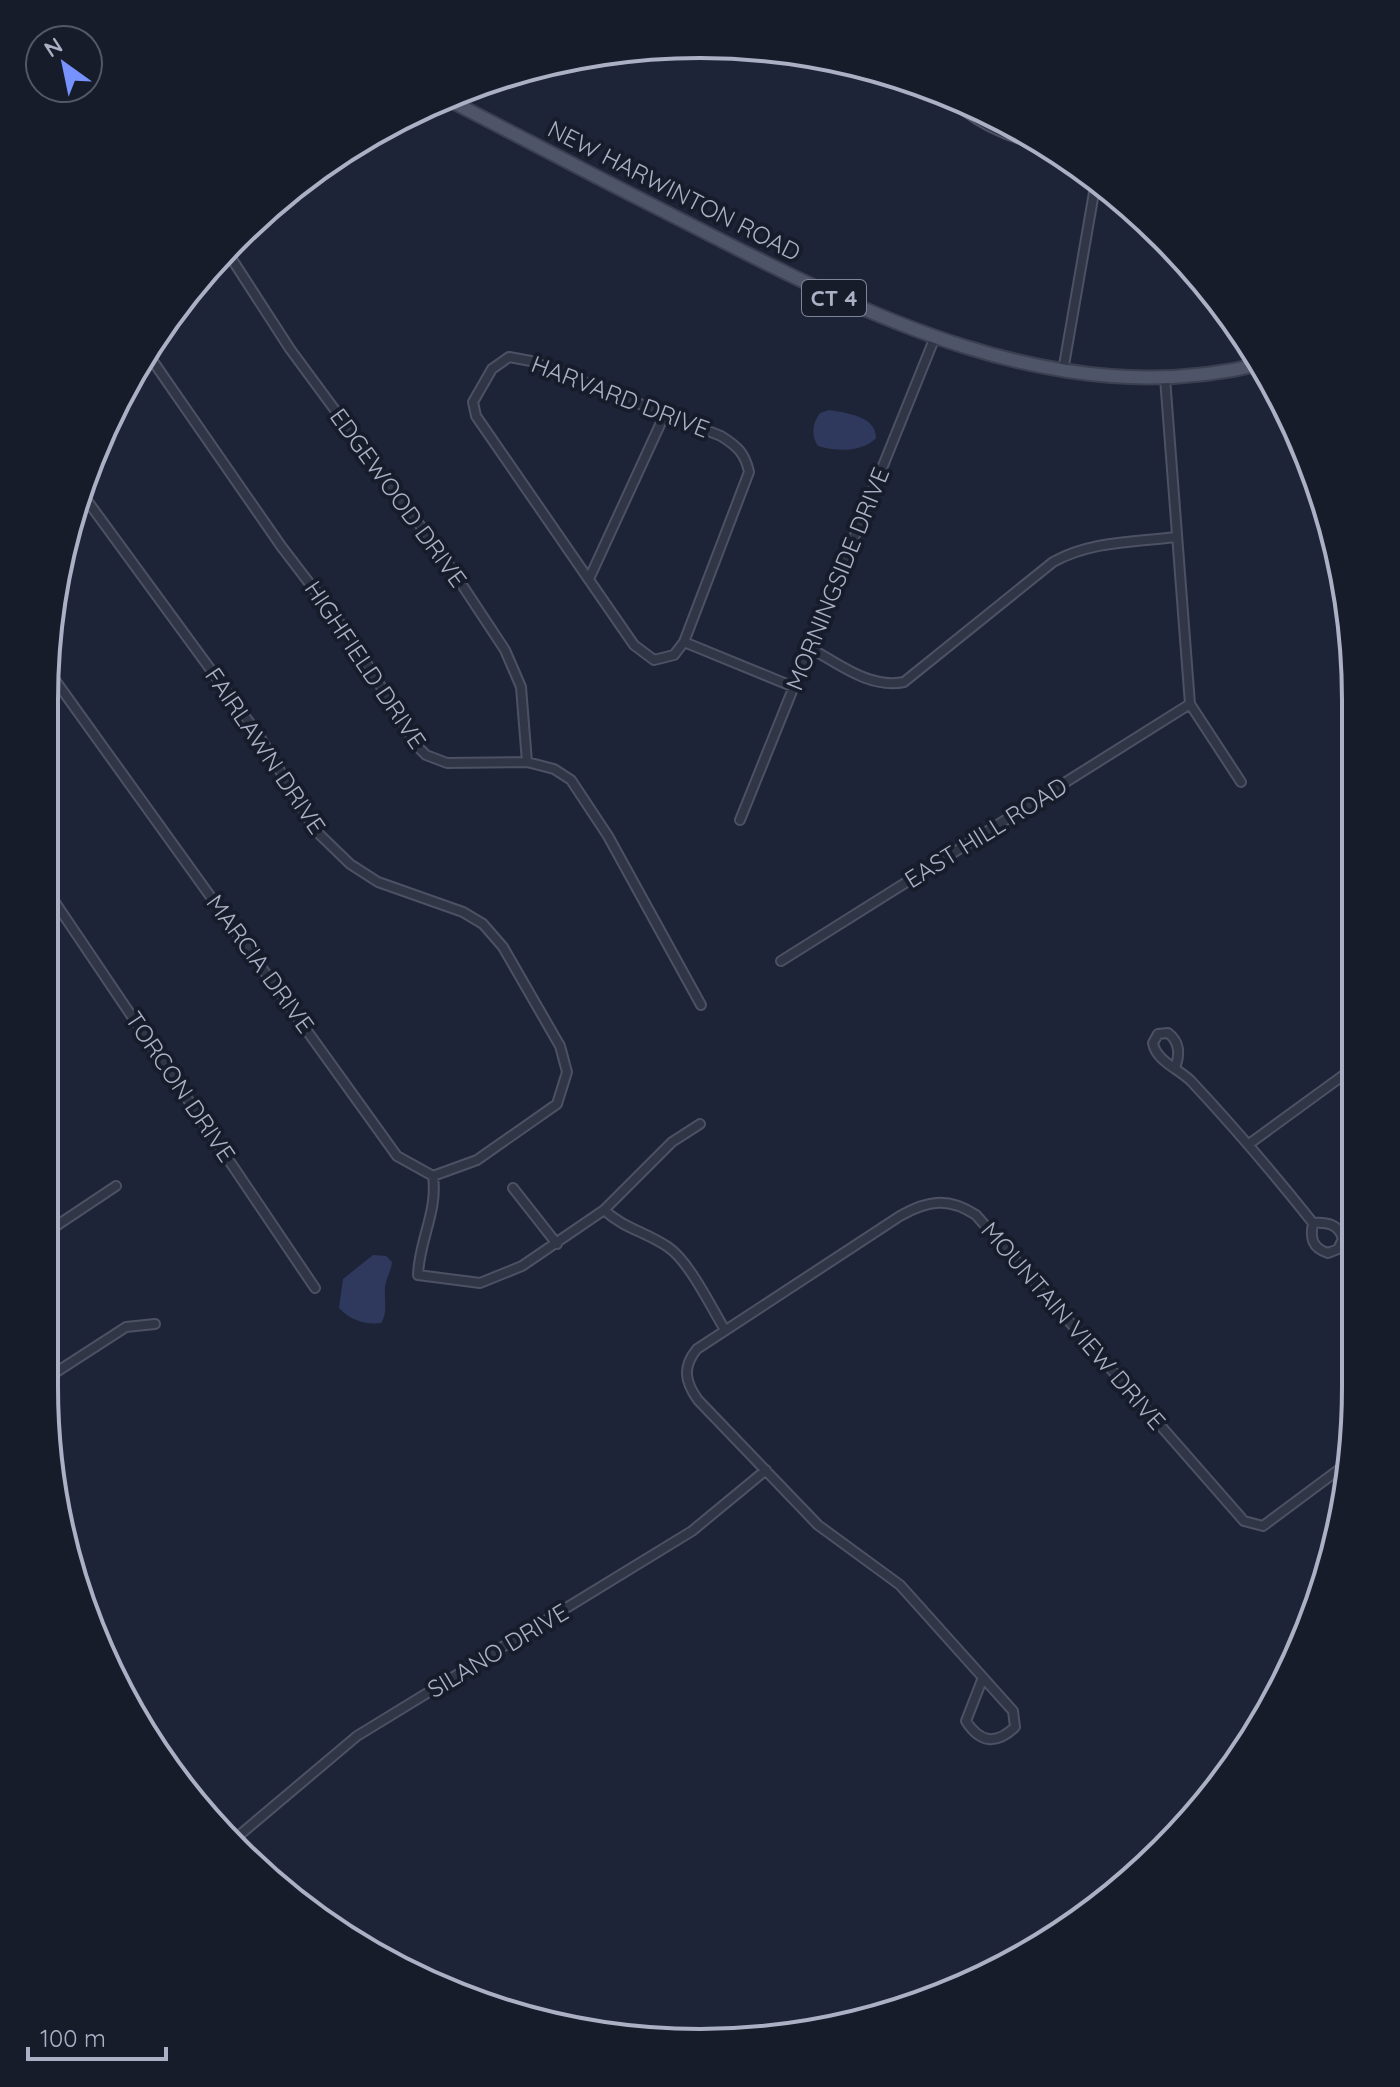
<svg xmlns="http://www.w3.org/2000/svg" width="1400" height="2087" font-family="Quicksand,sans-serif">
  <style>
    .water { fill: #2f395d }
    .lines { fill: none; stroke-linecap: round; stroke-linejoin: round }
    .street-casing { stroke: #4c5163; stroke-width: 12 }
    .primary-casing { stroke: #3b4051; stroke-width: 16 }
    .street { stroke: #313647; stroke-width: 8 }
    .primary { stroke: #4f5568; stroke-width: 12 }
    .labels { text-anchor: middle; stroke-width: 8; stroke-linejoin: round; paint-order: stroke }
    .shield { fill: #171c2b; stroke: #7f8497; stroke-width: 2 }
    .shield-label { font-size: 22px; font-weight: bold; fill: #abb0c5 }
    .street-label { font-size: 24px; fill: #abb0c5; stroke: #171c2b }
    .rim { fill: none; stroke: #abb0c5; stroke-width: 4 }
  </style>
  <rect width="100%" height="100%" fill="#1e2437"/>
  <path class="water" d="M829 410C847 413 876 416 876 438 863 452 836 452 818 446 811 435 812 424 820 413Z
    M373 1255 386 1256 392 1262C391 1272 385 1280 385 1289 384 1302 388 1312 381 1323 365 1325 350 1320 339 1308L343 1279Z"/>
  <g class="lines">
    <defs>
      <path id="street" d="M941 91C972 121 1005 138 1048 146
        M226 250 290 349 447 562 505 650 521 687 527 762
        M150 357 281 546 352 639 417 746 426 755 447 763 527 762 554 769 571 780 608 836 701 1005
        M509 357 531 361 721 436C737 446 745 453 749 472L684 642 674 655 654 660 634 645 476 416 473 402 492 369Z
        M1063 371 1096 181
        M1165 378 1190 704 1241 782
        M589 579 664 416
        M684 642 794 687
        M810 648C839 664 870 689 904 682L1053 562C1091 541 1134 542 1176 537
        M47 669 397 1156 433 1176 477 1160 557 1104 567 1072 560 1046 503 947 483 924 463 912 378 882 350 864 315 830 260 737 83 495
        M740 820 935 337
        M44 886 315 1288
        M781 961 1190 704
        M1176 1065C1180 1053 1179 1041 1168 1033L1158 1034 1153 1043C1156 1061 1179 1069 1191 1081 1234 1127 1274 1174 1313 1223 1310 1238 1312 1248 1328 1253L1338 1249 1343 1239C1339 1224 1327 1222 1313 1223
        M1249 1144 1356 1066
        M433 1176C438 1212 419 1240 418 1275L480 1283 522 1266 604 1210 672 1142 700 1124
        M513 1188 557 1244
        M604 1210C625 1229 646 1232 668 1247 689 1261 711 1307 725 1330
        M44 1234 116 1186
        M44 1380 126 1327 155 1324
        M982 1680 966 1721C980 1743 996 1745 1015 1727L1013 1711 900 1585 818 1525 698 1400C685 1382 682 1367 697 1349L900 1216C928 1200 949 1197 976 1215L1244 1521 1263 1526 1349 1462
        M236 1838 357 1736 692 1531 766 1470"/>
      <path id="primary" d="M443 97C526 140 608 183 691 225 866 315 1059 414 1261 364"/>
    </defs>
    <use href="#street" class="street-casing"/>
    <use href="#primary" class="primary-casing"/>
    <use href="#street" class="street"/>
    <use href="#primary" class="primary"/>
  </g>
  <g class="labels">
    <rect class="shield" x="802" y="280" width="64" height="36" rx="6"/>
    <g class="shield-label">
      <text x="834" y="306">CT 4</text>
    </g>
    <g class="street-label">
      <text transform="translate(674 191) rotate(27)" y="8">NEW HARWINTON ROAD</text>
      <text transform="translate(620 397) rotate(21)" y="8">HARVARD DRIVE</text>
      <text transform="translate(398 498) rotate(54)" y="8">EDGEWOOD DRIVE</text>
      <text transform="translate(838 579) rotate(-68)" y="8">MORNINGSIDE DRIVE</text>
      <text transform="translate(365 665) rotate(56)" y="8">HIGHFIELD DRIVE</text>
      <text transform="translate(265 751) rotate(56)" y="8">FAIRLAWN DRIVE</text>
      <text transform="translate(986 833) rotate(-32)" y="8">EAST HILL ROAD</text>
      <text transform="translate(260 964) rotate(54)" y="8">MARCIA DRIVE</text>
      <text transform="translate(180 1087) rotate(56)" y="8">TORCON DRIVE</text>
      <text transform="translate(1073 1326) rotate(49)" y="8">MOUNTAIN VIEW DRIVE</text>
      <text transform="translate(498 1651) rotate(-31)" y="8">SILANO DRIVE</text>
    </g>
  </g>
  <path d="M0 0H1400V2087H0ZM700 58H700A642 642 0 0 1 1342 700V1387A642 642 0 0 1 700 2029H700A642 642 0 0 1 58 1387V700A642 642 0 0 1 700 58Z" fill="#171c2b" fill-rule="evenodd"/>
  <path class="rim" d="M700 58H700A642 642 0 0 1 1342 700V1387A642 642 0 0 1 700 2029H700A642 642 0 0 1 58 1387V700A642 642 0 0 1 700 58Z"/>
  <g transform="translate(64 64) rotate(327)"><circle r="38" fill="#171c2b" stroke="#525769" stroke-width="2"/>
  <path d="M0-6L14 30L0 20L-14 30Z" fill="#7792fd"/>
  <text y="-12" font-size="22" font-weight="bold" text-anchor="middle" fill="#abb0c5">N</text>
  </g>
  <path d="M28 2047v12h138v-12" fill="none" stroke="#abb0c5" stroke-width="4"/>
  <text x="40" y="2047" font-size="24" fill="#abb0c5" stroke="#171c2b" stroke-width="6" paint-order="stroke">100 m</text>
</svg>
